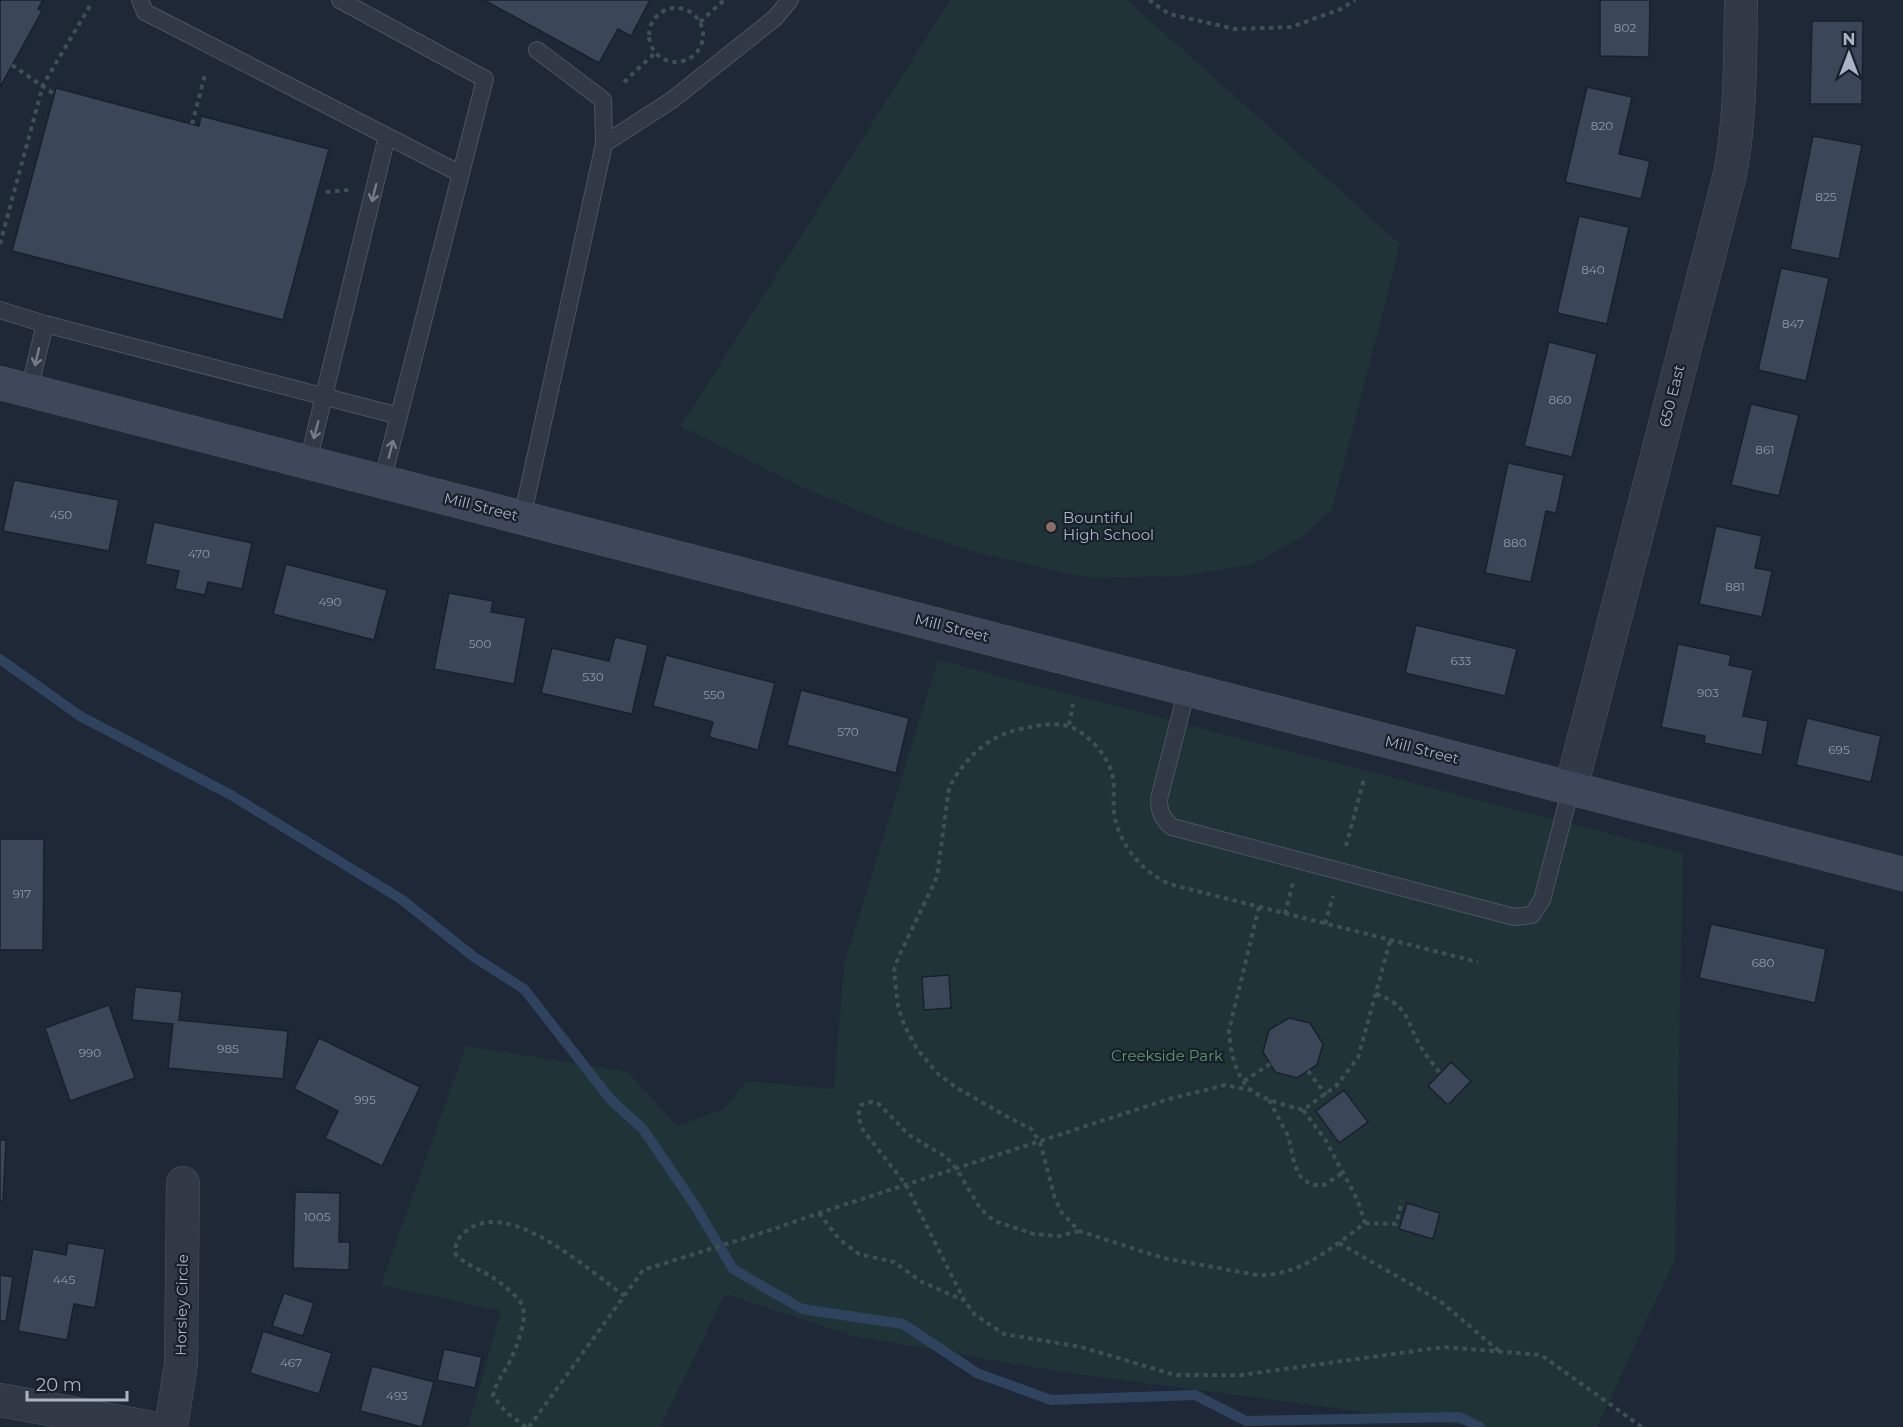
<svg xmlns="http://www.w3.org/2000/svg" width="1903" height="1427" font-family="Montserrat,sans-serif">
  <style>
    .green { fill: #203437 }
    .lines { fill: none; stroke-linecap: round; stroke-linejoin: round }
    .stream { stroke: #2f435f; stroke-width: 10 }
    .building { fill: #3b4758; stroke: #19212d; stroke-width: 1.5 }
    .lane-casing { stroke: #4c5462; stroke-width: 18 }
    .street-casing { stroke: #4c5462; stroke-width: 34 }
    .secondary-casing { stroke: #4c5462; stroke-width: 34 }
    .path { stroke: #3d5155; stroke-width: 4; stroke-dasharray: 4.5 4.5; stroke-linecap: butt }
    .lane { stroke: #313947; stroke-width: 16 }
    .street { stroke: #313947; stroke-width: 33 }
    .secondary { stroke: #3f485a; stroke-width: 33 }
    .oneway { stroke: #747d8c }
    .education-dot { fill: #8d6e63; stroke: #171f2b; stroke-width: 2 }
    .labels { text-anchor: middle; stroke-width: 4.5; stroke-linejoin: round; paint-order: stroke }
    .number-label { font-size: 12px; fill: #8e99a9 }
    .street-label { font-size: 15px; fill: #aab4c4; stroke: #171f2b }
    .poi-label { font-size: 15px; fill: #aab4c4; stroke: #171f2b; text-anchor: start }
    .park-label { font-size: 15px; fill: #62956f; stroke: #171f2b }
  </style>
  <rect width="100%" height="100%" fill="#1e2836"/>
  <path class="green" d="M950 0H1127L1400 244 1332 510 1303 536 1253 564 1183 576 1089 578 978 553 888 523 802 487 681 426Z
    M938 660 1683 853 1675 1259 1597 1427H1478L1062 1372 853 1336 725 1294 660 1427H468L501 1311 381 1285 466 1046 628 1072 678 1126 723 1109 747 1081 834 1089 844 965Z"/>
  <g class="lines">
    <path class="stream" d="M0 659 80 716 231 795 401 899 474 957 524 989 611 1100 643 1129 694 1204 733 1269 802 1309 903 1324 977 1373 1051 1400 1195 1395 1246 1421 1459 1417 1480 1427"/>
  </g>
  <path class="building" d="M0 0H43L38 9 42 11 0 87Z
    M484 0H650L631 36 618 29 599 63Z
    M1600 0H1650L1649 57 1600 56Z
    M1812 21H1863L1862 104H1810Z
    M1587 87 1632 97 1619 154 1650 161 1641 199 1565 182Z
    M56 88 199 126 201 116 329 149 283 320 12 251Z
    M1813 136 1862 145 1839 259 1790 249Z
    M1579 216 1629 227 1607 324 1557 313Z
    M1781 268 1829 278 1806 381 1758 370Z
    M1549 342 1597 354 1572 457 1524 446Z
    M1751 404 1799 415 1779 496 1731 485Z
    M1508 463 1564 475 1556 513 1546 511 1531 582 1485 573Z
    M14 480 119 500 109 551 3 531Z
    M154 522 252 543 242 589 208 582 205 595 175 589 179 571 145 564Z
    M1716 526 1762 536 1755 568 1772 571 1762 617 1699 604Z
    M286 564 387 590 374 640 273 614Z
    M449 593 493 601 491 612 526 618 514 684 434 669Z
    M1416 625 1517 649 1505 696 1405 673Z
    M615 637 648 645 632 714 541 693 552 648 609 661Z
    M1678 644 1731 655 1729 665 1753 670 1743 716 1768 721 1762 755 1704 743 1705 736 1661 727Z
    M666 655 775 683 758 750 709 737 713 722 653 706Z
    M801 690 909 718 896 773 787 745Z
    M1807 718 1881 736 1871 782 1796 765Z
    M0 839H44L43 950H0Z
    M1711 924 1826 949 1815 1003 1699 978Z
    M949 975 951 1008 924 1010 922 977Z
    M135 987 182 992 179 1020 288 1031 283 1079 168 1068 173 1024 132 1020Z
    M109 1005 135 1078 70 1101 45 1028Z
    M1289 1018 1310 1023 1323 1044 1317 1065 1297 1078 1275 1072 1263 1052 1269 1030Z
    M319 1038 420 1087 382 1166 325 1138 338 1111 294 1089Z
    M1451 1062 1471 1081 1448 1105 1428 1086Z
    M1344 1090 1368 1122 1339 1143 1316 1111Z
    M0 1140H6L3 1201H0Z
    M295 1192 340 1193 339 1242H350L349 1270 293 1268Z
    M1407 1203 1440 1213 1433 1239 1399 1229Z
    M68 1243 105 1249 95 1308 74 1304 67 1340 18 1331 33 1249 66 1255Z
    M0 1275 13 1277 6 1321H0Z
    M284 1293 314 1303 303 1336 272 1326Z
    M263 1331 332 1353 319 1394 250 1373Z
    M444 1349 482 1357 475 1388 437 1380Z
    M372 1366 434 1382 422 1427 360 1411Z"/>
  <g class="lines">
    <defs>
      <path id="lane" d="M140 0 145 12 461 174
        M340 0 485 79 382 482
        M537 50 603 100 604 144
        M0 310 45 324 399 416
        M29 390 45 324
        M308 462 387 136
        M522 518 604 144 672 100 775 18 790 0
        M1187 689 1159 799C1159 811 1162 819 1172 827L1514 917 1532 915 1542 900 1571 788"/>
      <path id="street" d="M1571 788 1730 174C1741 117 1740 59 1741 0
        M0 1400 147 1427
        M171 1427 181 1364 183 1183"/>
      <path id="secondary" d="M0 383 1903 874"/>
    </defs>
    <use href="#lane" class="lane-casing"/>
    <use href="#street" class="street-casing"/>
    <use href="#secondary" class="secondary-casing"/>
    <path class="path" d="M1149 0 1169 14 1235 29 1291 27 1341 9 1355 0
      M649 35a27 27 0 1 1 54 0a27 27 0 1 1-54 0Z
      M700 22 724 0
      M12 65 54 94
      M624 82 656 52
      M192 124 205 75
      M326 192 350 190
      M0 244 43 85 91 4
      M1069 725 1073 704
      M1346 846 1364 779
      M1259 907 1229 1030C1230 1049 1235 1077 1251 1090 1265 1101 1286 1105 1303 1110L1336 1086 1358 1058 1390 941
      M1285 914 1293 883
      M1325 924 1333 896
      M1376 994C1408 1005 1406 1020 1420 1046 1426 1055 1433 1064 1440 1073
      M1308 1071 1326 1095
      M1244 1081 1270 1064
      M1269 1100 1288 1136 1295 1166 1302 1179 1313 1185H1324L1342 1173
      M1303 1110 1325 1139 1357 1199 1365 1223C1333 1247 1299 1277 1257 1275L1163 1258 1079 1231 1062 1213 1055 1199 1040 1142 1031 1129 1006 1116 957 1088 937 1073 917 1049 904 1025 898 1006 894 971 898 958 937 877 949 788C965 758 987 736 1021 729 1054 722 1071 719 1096 746 1104 755 1111 766 1113 778 1115 792 1112 806 1115 819 1122 848 1143 872 1169 884L1478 962
      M819 1213 839 1239 859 1254 894 1262 922 1282 963 1300
      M1365 1223 1396 1224 1402 1201
      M1079 1231 1059 1236 1034 1234 994 1221 980 1208 956 1168 946 1157 909 1135 879 1104 872 1102 861 1105 858 1116 863 1130 906 1185 964 1300 975 1315 1004 1334 1081 1347 1175 1375H1241L1444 1347 1541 1355 1642 1427
      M1339 1243 1440 1301 1499 1351
      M526 1427 506 1412 493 1396C495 1385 501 1377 507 1367 514 1354 529 1319 522 1305 518 1297 506 1287 499 1282 486 1271 468 1267 456 1255 454 1245 458 1237 466 1231 509 1196 590 1272 625 1296
      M529 1427 643 1270 774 1229 819 1213 1169 1099 1225 1085 1250 1090"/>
    <use href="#lane" class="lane"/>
    <use href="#street" class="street"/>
    <use href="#secondary" class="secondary"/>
  </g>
  <defs><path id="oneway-shaft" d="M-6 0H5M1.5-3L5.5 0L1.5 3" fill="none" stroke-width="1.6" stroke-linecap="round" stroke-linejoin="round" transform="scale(1.5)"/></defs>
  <g class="oneway">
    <use href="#oneway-shaft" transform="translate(374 193) rotate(104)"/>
    <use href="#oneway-shaft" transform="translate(37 357) rotate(103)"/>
    <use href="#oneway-shaft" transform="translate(316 430) rotate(105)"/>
    <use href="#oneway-shaft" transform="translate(391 449) rotate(-75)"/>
  </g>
  <circle class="education-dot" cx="1051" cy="527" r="6"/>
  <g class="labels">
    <g class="number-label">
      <text x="1625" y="32">802</text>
      <text x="1602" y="130">820</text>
      <text x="1826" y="201">825</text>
      <text x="1593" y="274">840</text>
      <text x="1793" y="328">847</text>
      <text x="1560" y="404">860</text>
      <text x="1765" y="454">861</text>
      <text x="61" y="519">450</text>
      <text x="1515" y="547">880</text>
      <text x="199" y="558">470</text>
      <text x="1735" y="591">881</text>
      <text x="330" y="606">490</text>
      <text x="480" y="648">500</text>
      <text x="1461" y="665">633</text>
      <text x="593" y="681">530</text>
      <text x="1708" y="697">903</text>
      <text x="714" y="699">550</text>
      <text x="848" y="736">570</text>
      <text x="1839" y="754">695</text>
      <text x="22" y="898">917</text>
      <text x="1763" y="967">680</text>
      <text x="228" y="1053">985</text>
      <text x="90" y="1057">990</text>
      <text x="365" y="1104">995</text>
      <text x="317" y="1221">1005</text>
      <text x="64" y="1284">445</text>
      <text x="291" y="1367">467</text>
      <text x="397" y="1400">493</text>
    </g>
    <g class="street-label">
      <text transform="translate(1672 396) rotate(-76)" y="5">650 East</text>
      <text transform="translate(481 507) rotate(14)" y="5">Mill Street</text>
      <text transform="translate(952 628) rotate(14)" y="5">Mill Street</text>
      <text transform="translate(1422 750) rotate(14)" y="5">Mill Street</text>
      <text transform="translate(182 1305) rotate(-89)" y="5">Horsley Circle</text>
    </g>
    <g class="poi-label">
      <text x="1063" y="523">Bountiful<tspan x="1063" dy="17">High School</tspan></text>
    </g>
    <g class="park-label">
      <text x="1167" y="1061">Creekside Park</text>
    </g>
  </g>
  <g transform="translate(1849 54)" stroke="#171f2b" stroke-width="4.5" paint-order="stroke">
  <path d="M0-4.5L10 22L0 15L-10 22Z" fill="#aab4c4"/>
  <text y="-9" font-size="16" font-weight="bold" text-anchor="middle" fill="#aab4c4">N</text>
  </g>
  <path d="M27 1391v9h100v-9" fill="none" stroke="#aab4c4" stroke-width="3"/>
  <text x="36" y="1391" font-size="18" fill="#aab4c4" stroke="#171f2b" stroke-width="4.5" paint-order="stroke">20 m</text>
</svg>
